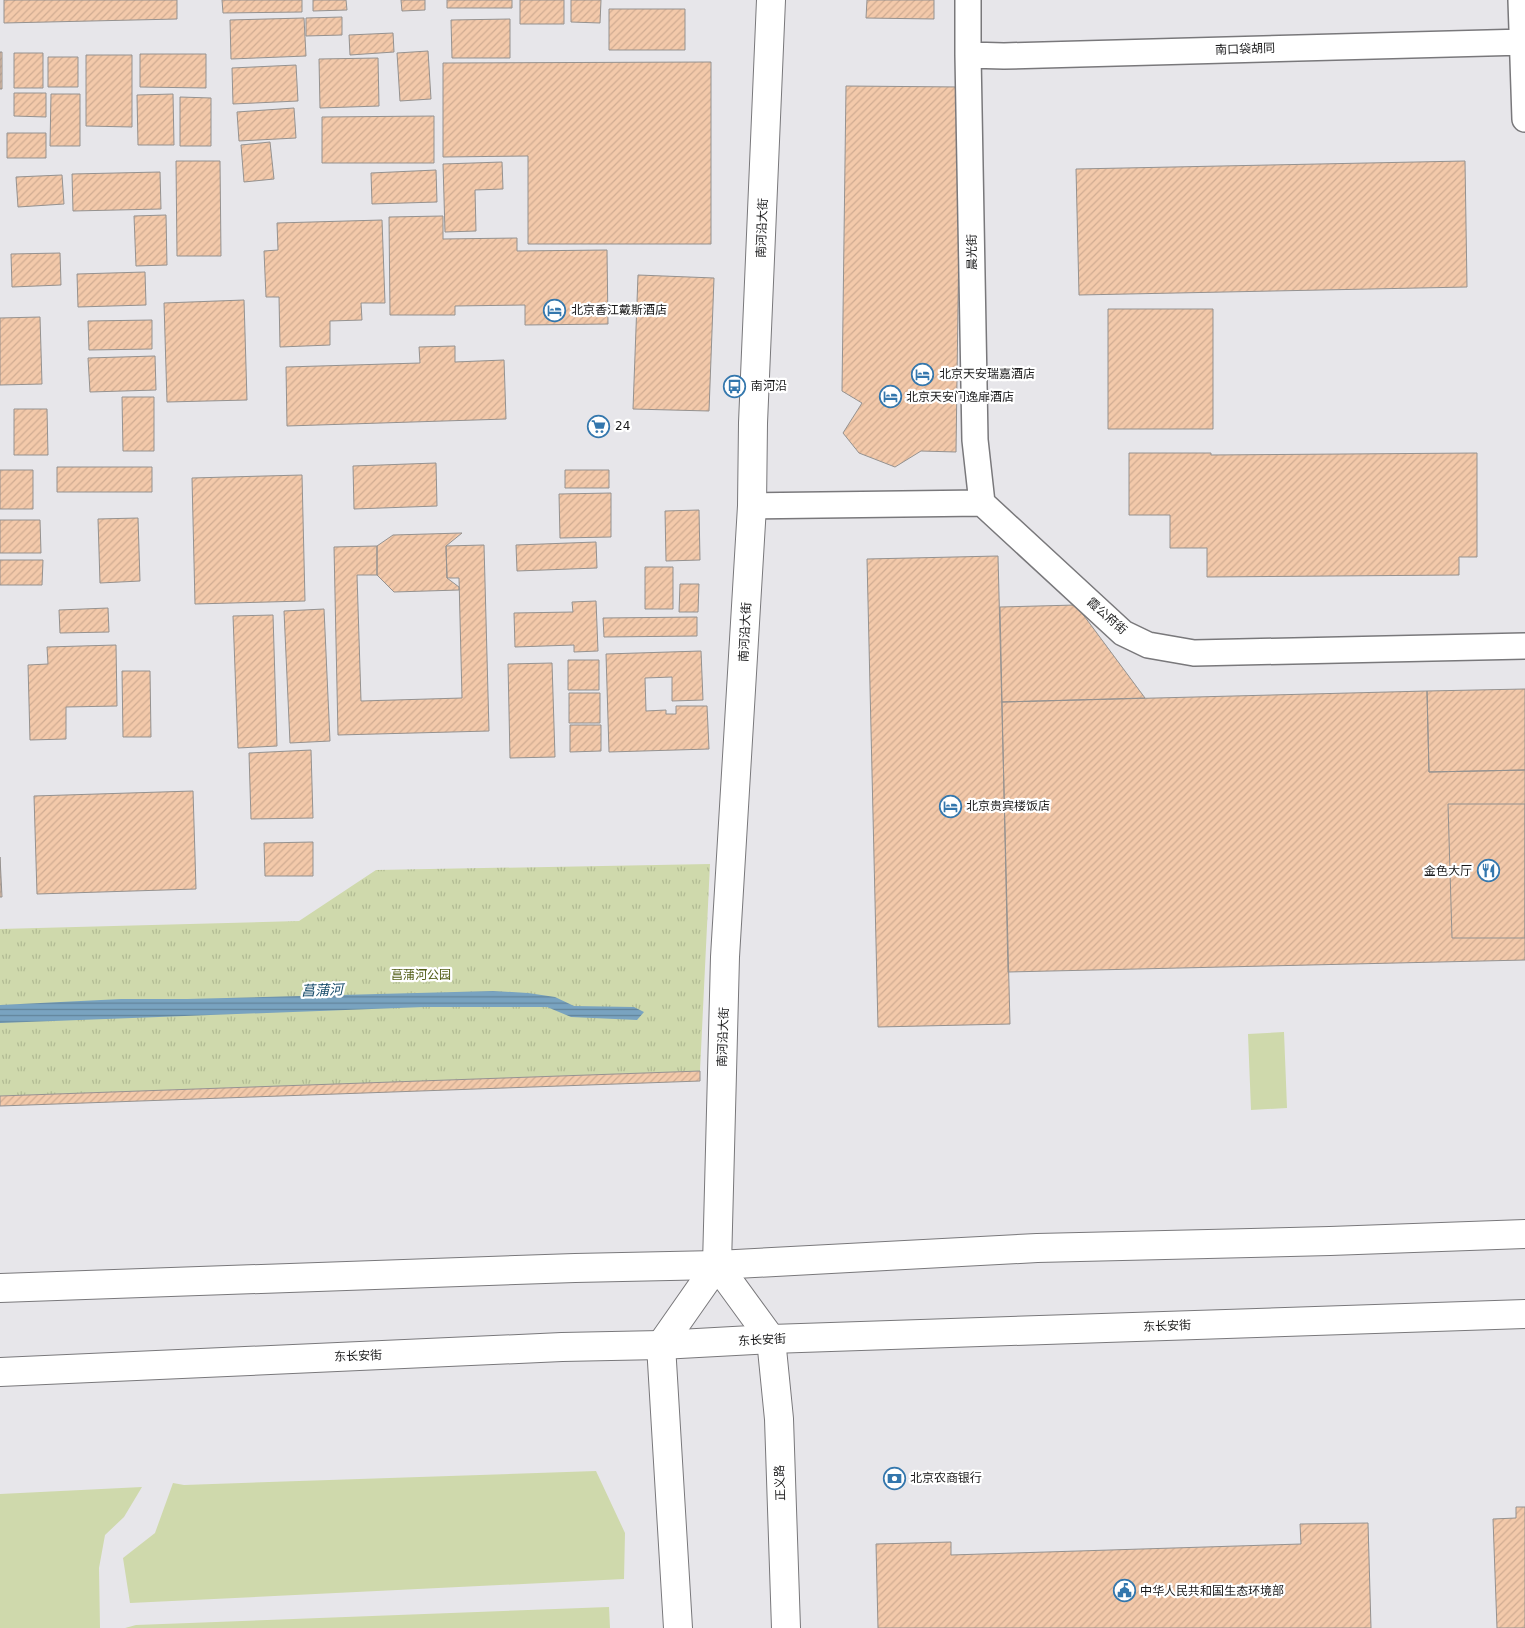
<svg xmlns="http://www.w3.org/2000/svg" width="1525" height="1628" font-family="'DejaVu Sans','Noto Sans SC',sans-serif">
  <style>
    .grass { fill: #cfd9ac }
    .park { fill: url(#park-tufts) }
    .water { fill: url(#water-rules) }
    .building { fill: url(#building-hatch); stroke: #959290 }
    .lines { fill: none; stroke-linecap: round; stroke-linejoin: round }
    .street-casing { stroke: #79787b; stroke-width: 28 }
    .secondary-casing { stroke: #79787b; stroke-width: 30 }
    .primary-casing { stroke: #79787b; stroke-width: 30 }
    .highway-casing { stroke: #79787b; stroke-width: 30 }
    .street { stroke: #fff; stroke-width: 25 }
    .secondary { stroke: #fff; stroke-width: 28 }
    .primary { stroke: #fff; stroke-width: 28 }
    .highway { stroke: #fff; stroke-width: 28 }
    .labels { text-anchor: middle; stroke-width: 4.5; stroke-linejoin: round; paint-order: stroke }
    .street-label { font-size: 12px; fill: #181819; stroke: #fff }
    .poi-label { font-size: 12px; fill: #181819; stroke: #fff; text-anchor: start }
    .park-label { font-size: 12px; fill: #515c15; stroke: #fff }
    .water-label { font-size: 14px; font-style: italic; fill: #184c6b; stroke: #fff }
  </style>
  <defs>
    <pattern id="park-tufts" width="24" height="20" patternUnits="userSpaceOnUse" patternTransform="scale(1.25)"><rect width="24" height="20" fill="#cfd9ac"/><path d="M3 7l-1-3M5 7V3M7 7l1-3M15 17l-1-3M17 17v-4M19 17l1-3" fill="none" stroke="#b1ba93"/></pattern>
    <pattern id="water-rules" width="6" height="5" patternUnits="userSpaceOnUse" patternTransform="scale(1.25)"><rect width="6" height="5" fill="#79a3c0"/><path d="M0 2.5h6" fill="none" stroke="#62849b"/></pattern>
    <pattern id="building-hatch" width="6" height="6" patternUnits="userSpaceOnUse" patternTransform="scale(1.25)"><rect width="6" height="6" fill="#f3c9aa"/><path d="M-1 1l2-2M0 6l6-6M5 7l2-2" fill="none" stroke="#d0ac92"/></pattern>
  </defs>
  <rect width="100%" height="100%" fill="#e7e6ea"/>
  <path class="grass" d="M1284 1032 1287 1108 1251 1110 1248 1034Z
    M596 1471 625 1533 624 1579 130 1603 123 1558 155 1533 173 1483 184 1485Z
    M142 1487 124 1517 105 1535 99 1568 100 1628H0V1494Z
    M609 1607 610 1628H125L136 1625Z"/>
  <path class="park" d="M710 864 700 1071 0 1096V929L299 921 376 870Z"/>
  <path class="water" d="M493 991 528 993 555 997 574 1006 634 1007 644 1012 637 1020 571 1017 547 1007H424L0 1023V1005L121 999H187Z"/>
  <path class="building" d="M4 0H177V19L4 23Z
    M222 0H302V12L223 13Z
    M313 0H346L347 10 313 11Z
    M401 0H425V10L402 11Z
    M447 0H512V8H447Z
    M520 0H564V24H520Z
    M571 0H601L600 23 571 22Z
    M867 0H934V19L866 18Z
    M609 9H685V50H609Z
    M342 17V35L306 36V18Z
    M304 18 306 56 231 59 230 20Z
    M510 19V58H452L451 20Z
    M393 33 394 52 350 55 349 35Z
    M428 51 431 99 400 101 397 53Z
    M0 52H2V89H0Z
    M14 53H43V88H14Z
    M140 54H206V88L140 87Z
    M86 55H132V127L86 126Z
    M48 57H78V87H48Z
    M378 58 379 106 320 108 319 59Z
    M711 62V244H528V156L443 157V63Z
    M296 65 298 101 233 104 232 68Z
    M846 86 961 87 956 452 921 451 895 467 859 453 843 433 862 403 842 391Z
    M14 93H46V117L14 116Z
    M51 94H80V146H50Z
    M173 94 174 145H138L137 95Z
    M180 97 211 98V146H180Z
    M294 108 296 138 239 141 237 112Z
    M434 116V163H322V117Z
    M7 133H46V158H7Z
    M270 142 274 179 244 182 241 145Z
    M176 161H220L221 256H177Z
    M1465 161 1467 287 1079 295 1076 169Z
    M502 162 503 189 475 190 476 231 445 232 443 164Z
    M436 170 437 202 372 204 371 173Z
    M160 172 161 209 73 211 72 174Z
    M62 175 64 204 18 207 16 177Z
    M166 215 167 265 136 266 134 216Z
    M443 216V239L517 238V251L607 250 608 324 525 325V305L455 306V315H390L389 217Z
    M382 220 385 303H361L362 320 330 321V345L280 347 279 297H266L264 251 278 250 277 223Z
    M60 253 61 285 12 287 11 254Z
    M145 272 146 305 78 307 77 274Z
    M638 275 714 278 709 411 633 409Z
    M244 300 247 400 167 402 164 303Z
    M1108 309H1213V429H1108Z
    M40 317 42 384 0 385V318Z
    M152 320V349L89 350 88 321Z
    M455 346V362L504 360 506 419 287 426 286 367 420 363 419 347Z
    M155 356 156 390 90 392 88 358Z
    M122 397H154V451H123Z
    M14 409H47L48 455H14Z
    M1129 453H1211V455L1477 453V557H1459V575L1207 577V548H1170V515H1129Z
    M436 463 437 506 354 509 353 466Z
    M57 467H152V492H57Z
    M0 470H33V509H0Z
    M565 470H609V488H565Z
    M302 475 305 601 195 604 192 478Z
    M611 493V537L560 538 559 494Z
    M699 510 700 560 666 561 665 511Z
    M138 518 140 581 100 583 98 519Z
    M0 520H40L41 553H0Z
    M462 533 446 546 447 578 459 587V590L394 592 377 575V546L393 535Z
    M596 542 597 568 517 571 516 545Z
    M484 545 489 731 338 735 334 547 377 546V575H357L361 701 462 698 459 578H447L446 546Z
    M998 556 1010 1024 878 1027 867 559Z
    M0 560H43L42 585H0Z
    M645 567H673V609H645Z
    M680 584H699L698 612H679Z
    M596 601 598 651 574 652V645L515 647 514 613 573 612 572 602Z
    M1076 605 1145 698 1002 702 1000 607Z
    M108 608 109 632 60 633 59 610Z
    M324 609 330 741 290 743 284 611Z
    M273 615 277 746 238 748 233 616Z
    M697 617V636L604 637 603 618Z
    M116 645 117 706 66 707V739L30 740 28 665 48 664 47 647Z
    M701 651 703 700 672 701V677L645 678 646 711 666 710V714H676V706H707L709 749 609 752 606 654Z
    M568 660H599V690H568Z
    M552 663 555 757 510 758 508 664Z
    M122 671H150L151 737H123Z
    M1525 689V770L1429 772 1427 691Z
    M1427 691 1429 772 1525 770V960L1008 972 1002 702Z
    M569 693H600V723H569Z
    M570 725H601V751L570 752Z
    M311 750 313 818 251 819 249 753Z
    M193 791 196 889 37 894 34 796Z
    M1448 804H1525V938H1452Z
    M313 842V876H265L264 843Z
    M0 857 2 897H0Z
    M700 1071V1081L0 1106V1096Z
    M1516 1507H1525V1628H1497L1493 1519 1516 1518Z
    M1368 1523 1371 1628H878L876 1544 951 1542V1555L1301 1544 1300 1524Z"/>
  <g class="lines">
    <defs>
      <path id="street" d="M968 0V55L975 440 982 503
        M1521 0 1525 119
        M968 55 1004 56 1525 42
        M752 506 982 503 1123 633 1148 645 1194 653 1525 646"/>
      <path id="secondary" d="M717 1265 725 957 752 506 753 423 771 0
        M717 1265 771 1339 779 1419 786 1628
        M678 1628 661 1345 717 1265"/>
      <path id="primary" d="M661 1345 771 1339"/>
      <path id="highway" d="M0 1288 575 1268 717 1265 1037 1248 1330 1241 1525 1234
        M771 1339 1525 1314
        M0 1372 562 1347 661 1345"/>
    </defs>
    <use href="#street" class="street-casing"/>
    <use href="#secondary" class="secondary-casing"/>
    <use href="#primary" class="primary-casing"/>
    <use href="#highway" class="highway-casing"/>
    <use href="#street" class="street"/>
    <use href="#secondary" class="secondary"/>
    <use href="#primary" class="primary"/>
    <use href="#highway" class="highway"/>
  </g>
  <defs>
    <symbol id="hotel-ring" viewBox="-11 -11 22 22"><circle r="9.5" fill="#fff" stroke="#3477ad" stroke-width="1.5"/><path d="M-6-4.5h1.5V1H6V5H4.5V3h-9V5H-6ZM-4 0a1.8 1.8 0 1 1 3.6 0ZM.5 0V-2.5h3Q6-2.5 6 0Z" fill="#3477ad"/></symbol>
    <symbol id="bus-ring" viewBox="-11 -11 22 22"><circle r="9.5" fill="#fff" stroke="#3477ad" stroke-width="1.5"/><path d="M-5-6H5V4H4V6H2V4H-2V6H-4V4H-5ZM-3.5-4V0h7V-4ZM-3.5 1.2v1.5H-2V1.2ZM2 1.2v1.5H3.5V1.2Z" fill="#3477ad"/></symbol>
    <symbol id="supermarket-ring" viewBox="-11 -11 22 22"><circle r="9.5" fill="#fff" stroke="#3477ad" stroke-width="1.5"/><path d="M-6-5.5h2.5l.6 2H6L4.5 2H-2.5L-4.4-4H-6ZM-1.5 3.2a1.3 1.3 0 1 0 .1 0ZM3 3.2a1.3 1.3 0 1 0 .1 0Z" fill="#3477ad"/></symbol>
    <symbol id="restaurant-ring" viewBox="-11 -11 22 22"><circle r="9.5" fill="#fff" stroke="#3477ad" stroke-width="1.5"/><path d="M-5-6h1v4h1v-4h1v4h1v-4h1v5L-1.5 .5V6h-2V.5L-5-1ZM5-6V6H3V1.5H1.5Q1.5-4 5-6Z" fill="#3477ad"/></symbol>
    <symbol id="bank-ring" viewBox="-11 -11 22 22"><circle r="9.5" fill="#fff" stroke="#3477ad" stroke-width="1.5"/><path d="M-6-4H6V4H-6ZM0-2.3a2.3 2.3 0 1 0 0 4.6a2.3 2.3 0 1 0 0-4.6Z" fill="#3477ad"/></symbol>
    <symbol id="civic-ring" viewBox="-11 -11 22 22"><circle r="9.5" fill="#fff" stroke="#3477ad" stroke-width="1.5"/><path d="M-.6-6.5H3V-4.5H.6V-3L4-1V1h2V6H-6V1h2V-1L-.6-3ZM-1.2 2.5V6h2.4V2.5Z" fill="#3477ad"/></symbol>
  </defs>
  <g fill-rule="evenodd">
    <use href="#hotel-ring" x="542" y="298" width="25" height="25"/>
    <use href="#hotel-ring" x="910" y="362" width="25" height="25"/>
    <use href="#bus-ring" x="722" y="374" width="25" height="25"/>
    <use href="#hotel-ring" x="878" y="384" width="25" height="25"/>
    <use href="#supermarket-ring" x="586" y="414" width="25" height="25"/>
    <use href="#hotel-ring" x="938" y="794" width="25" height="25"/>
    <use href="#restaurant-ring" x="1476" y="858" width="25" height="25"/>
    <use href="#bank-ring" x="882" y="1466" width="25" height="25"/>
    <use href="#civic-ring" x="1112" y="1578" width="25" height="25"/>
  </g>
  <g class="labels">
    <g class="street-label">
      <text transform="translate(1245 49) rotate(-2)" y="4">南口袋胡同</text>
      <text transform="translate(762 228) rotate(-88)" y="4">南河沿大街</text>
      <text transform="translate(972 252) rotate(-91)" y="4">晨光街</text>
      <text transform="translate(1107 616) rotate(41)" y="4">霞公府街</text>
      <text transform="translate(745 632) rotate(-87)" y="4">南河沿大街</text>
      <text transform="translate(723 1037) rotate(-88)" y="4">南河沿大街</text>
      <text transform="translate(1167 1326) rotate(-2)" y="4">东长安街</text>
      <text transform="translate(762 1340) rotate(-3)" y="4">东长安街</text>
      <text transform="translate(358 1356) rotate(-2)" y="4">东长安街</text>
      <text transform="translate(780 1483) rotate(-92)" y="4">正义路</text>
    </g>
    <g class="poi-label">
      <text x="571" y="314">北京香江戴斯酒店</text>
      <text x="939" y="378">北京天安瑞嘉酒店</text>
      <text x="751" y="390">南河沿</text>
      <text x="906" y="401">北京天安门逸扉酒店</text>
      <text x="615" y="430">24</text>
      <text x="966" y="810">北京贵宾楼饭店</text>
      <text x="1472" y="875" text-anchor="end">金色大厅</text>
      <text x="910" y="1482">北京农商银行</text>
      <text x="1140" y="1595">中华人民共和国生态环境部</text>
    </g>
    <g class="park-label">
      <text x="421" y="979">菖蒲河公园</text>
    </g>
    <g class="water-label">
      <text transform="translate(322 990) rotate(-2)" y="5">菖蒲河</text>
    </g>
  </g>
</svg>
